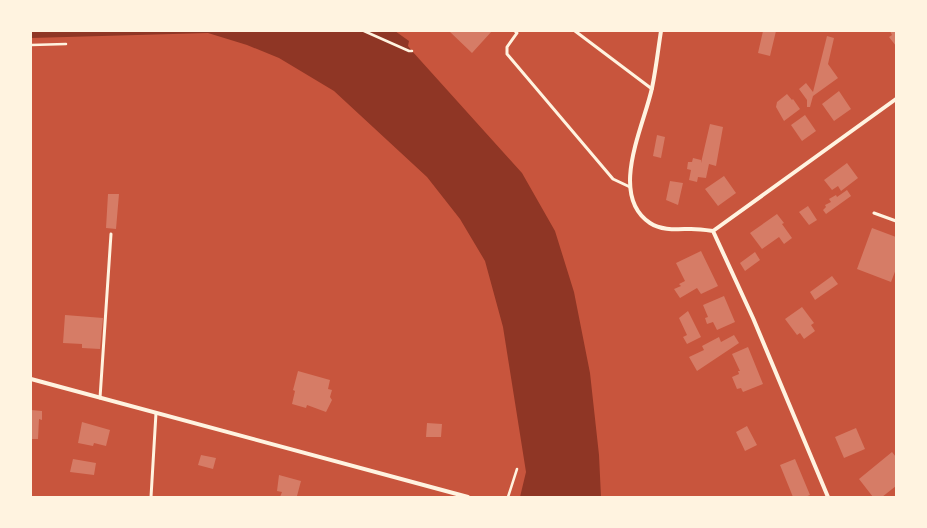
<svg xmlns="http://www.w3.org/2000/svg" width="927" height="528" font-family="'Work Sans',sans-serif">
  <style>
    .water { fill: #8f3625 }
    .building { fill: #d67c66 }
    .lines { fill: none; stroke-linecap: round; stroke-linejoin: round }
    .path { stroke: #fff3e0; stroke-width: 2.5 }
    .service { stroke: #fff3e0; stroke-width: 3 }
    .minor { stroke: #fff3e0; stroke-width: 4 }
  </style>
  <rect width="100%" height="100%" fill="#c8553d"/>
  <path class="water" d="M31 31H395L409 41 408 46 412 51 522 173 555 231 574 292 590 373 599 455 601 497H520L526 472 503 327 485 261 460 219 427 177 334 91 279 58 247 45 208 33 31 38Z"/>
  <path class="building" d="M449 31H492L472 53Z
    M763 31H776L770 56 758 53Z
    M890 31H896V46L889 37 892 35Z
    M827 36 834 38 828 64 838 78 813 96 810 107H807V100L799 89 806 83 813 92Z
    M839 91 851 109 834 121 822 104Z
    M787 94 792 100 793 99 800 109 784 121 776 107 777 102Z
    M805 115 816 131 802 141 791 125Z
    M710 124 723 127 716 166 709 164 706 178 698 177 697 182 689 180 691 170 687 169 688 162H692L693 158 701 160V163Z
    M657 135 665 137 661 158 653 156Z
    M847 163 858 178 841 191 838 186 832 190 824 180Z
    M724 176 736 193 718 206 705 189Z
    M670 181 683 183 678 205 666 200Z
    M847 190 851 196 826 214 823 210 826 207 825 205 831 202 829 199 836 195 837 197Z
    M108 194H119L116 229 106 228Z
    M808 206 817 220 809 225 799 212Z
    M777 214 784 223 782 224 792 238 784 244 779 237 762 249 750 233Z
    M872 228 896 237V269L891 282 857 269Z
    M701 251 718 286 701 294 697 288 680 298 674 289 681 286 679 284 685 281 676 263Z
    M755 252 760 260 745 271 740 263Z
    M832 276 838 284 815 300 810 292Z
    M724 296 735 322 717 330 713 322 707 324 705 318 708 317 703 305Z
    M802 307 814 323 811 325 815 331 804 339 800 333 797 335 785 319Z
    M688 311 701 337 687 344 683 337 687 335 679 318Z
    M65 315 103 318 100 349 82 348V344L63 343Z
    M734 335 739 343 697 371 689 357 704 350 702 346 719 337 721 342Z
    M748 347 763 384 743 392 741 388 737 389 732 377 739 374 738 371H740L732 354Z
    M298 371 330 380 328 389 332 390 330 397 332 400 326 412 307 405 306 408 292 404 295 391 293 390Z
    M31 410 42 411V420L39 419 38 439H31Z
    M82 422 110 430 106 446 94 443 93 446 78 443Z
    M427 423 442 424 441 437H426Z
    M747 426 757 445 745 451 736 432Z
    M856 428 865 449 844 458 835 437Z
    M892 452 896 457V486L882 497H873L859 479Z
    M201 455 216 458 213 469 198 465Z
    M73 459 96 463 94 475 70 472Z
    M795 459 810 495 805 497H793L780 465Z
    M279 475 301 481 297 496 280 497 282 492 277 491Z"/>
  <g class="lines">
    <path class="path" d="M364 31 409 51H412
      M31 45 66 44
      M508 497 517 469"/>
    <path class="service" d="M515 31 517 33 507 47V54L613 179 630 187
      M575 31 652 89
      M874 213 896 221
      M100 398 111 234
      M151 497 156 413"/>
    <path class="minor" d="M661 31C658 50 656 69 652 88 644 126 608 195 650 223 662 231 678 229 691 229 699 229 706 230 713 231L896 99
      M713 231 753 318 828 497
      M31 379 468 497"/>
  </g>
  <rect width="927" height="528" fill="none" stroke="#fff3e0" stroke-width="64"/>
</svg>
